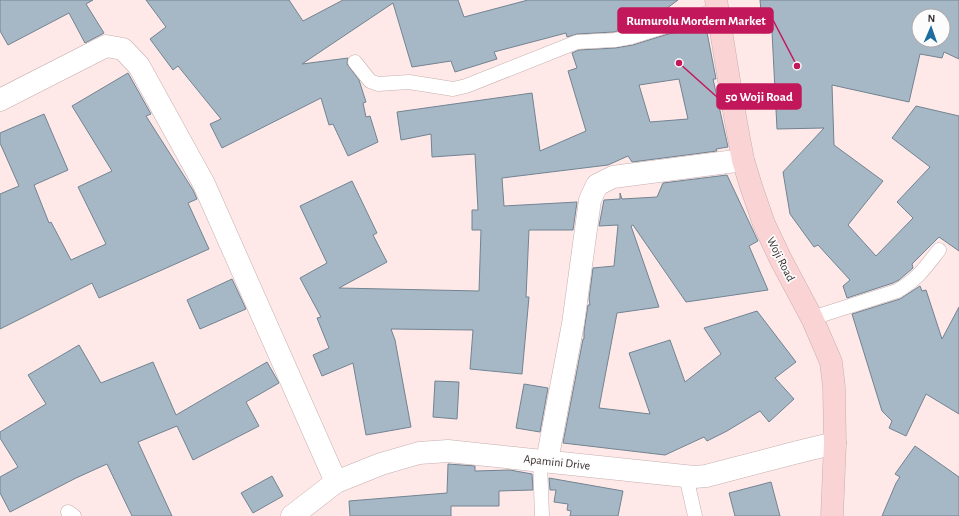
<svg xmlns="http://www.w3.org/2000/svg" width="959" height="516" font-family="'Alegreya Sans',sans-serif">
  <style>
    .building { fill: #a6b8c6; stroke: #728391; fill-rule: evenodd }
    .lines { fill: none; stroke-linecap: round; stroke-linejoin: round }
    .service-casing { stroke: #c7aeae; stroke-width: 15 }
    .minor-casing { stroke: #c7aeae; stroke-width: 23 }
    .secondary-casing { stroke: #c7aeae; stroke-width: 23 }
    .service { stroke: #fff; stroke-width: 14 }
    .minor { stroke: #fff; stroke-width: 22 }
    .secondary { stroke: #fad4d5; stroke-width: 22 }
    .labels { text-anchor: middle; stroke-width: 3.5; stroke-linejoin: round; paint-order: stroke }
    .street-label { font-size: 12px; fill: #392f2f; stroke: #fcfcfc }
    .leader { fill: none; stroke: #c2185b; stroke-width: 1.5 }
    .callout-dot { fill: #c2185b; stroke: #fcfcfc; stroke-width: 1.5 }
    .callout { fill: #c2185b; stroke: #c2185b; stroke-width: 1.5 }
    .callout-label { font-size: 13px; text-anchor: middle; font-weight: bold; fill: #fff }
  </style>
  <rect width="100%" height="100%" fill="#fee9e8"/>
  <path class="building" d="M0 0H93L86 4 104 33 85 43 69 13 8 45 0 31Z
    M146 0H289L303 21 343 0H458L464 17 528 0H678L647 23 614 32 577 34 567 37 566 33 494 52 497 59 455 72 451 61 412 67 393 3 302 64 348 58 347 64 359 80 366 102 363 103 366 117 370 116 378 142 348 156 333 124 329 125 321 98 222 148 210 124 221 119 178 66 173 70 150 39 166 27Z
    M760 0H959V59L944 52 942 58 920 54 909 102 832 85 834 145 883 181 848 225 876 256 913 218 897 202 930 167 892 138 916 106 959 116V251L939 237 912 264 913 268 899 280 893 283 847 298 843 286 850 280 818 245 814 247 790 214 783 172 824 128 777 129 772 32 763 33ZM919 16H943V40H919Z
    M706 27 716 79H713L728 147 716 149 717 151 632 162 628 156 608 165 502 178 504 206 577 202 573 230H529L526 297H529L522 374 470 369 473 330 391 329 395 340 411 427 366 435 353 363 322 376 313 355 329 348 317 318 321 317 300 278 327 263 300 206 352 181 377 233 373 235 387 262 339 288 479 291 481 230H472V210H478L475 154 432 157 431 134 401 140 397 112 532 93 540 151 586 131 568 71 577 68 572 53 579 50 615 48 633 45 668 34ZM679 79 688 119 650 122 639 85Z
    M128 73 151 114 146 116 193 190 197 199 188 203 209 249 99 298 92 283 0 329V194L19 186 0 143V133L44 114 68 170 34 185 49 223 51 222 71 260 106 244 78 187 112 171 72 106Z
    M727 175 758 241 749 246 768 290 686 302 633 225 631 226 659 307 617 313 599 408 650 414 629 353 670 340 685 382 721 354 704 328 757 311 796 362 775 378 794 399 769 422 760 411 727 431 707 441 704 437 665 455 563 443 583 339H584V331L588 305H590L589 299 593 268 614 266 618 225 599 226 604 200 620 199V193L622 199 657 197 663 183Z
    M232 279 246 309 200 329 187 300Z
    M920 286 922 291 926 290 942 339 959 307V414L926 394 906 436 889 428 892 421 882 411 852 314 900 299Z
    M79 345 101 383 153 362 176 415 267 362 279 383 246 402 259 426 193 460 177 426 138 442 172 516H132L107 464 76 478 10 512 0 493V477L18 467 0 438V432L46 404 28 375Z
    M435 381 459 382 457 419 433 417Z
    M524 384 548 388 540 432 516 428Z
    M915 446 959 477V516H882L896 483 900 477 895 474Z
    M448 464 475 466V471L510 470 532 474 533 490 499 491V506H451V516H350L349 501 447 493Z
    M272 476 283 496 253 513 241 493Z
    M549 478 623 491 618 516H570L571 511 567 510 568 504 554 502 556 490H550Z
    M771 482 780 516H735L729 493Z"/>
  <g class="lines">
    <defs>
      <path id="service" d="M355 62 370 81 378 84 409 82 453 89 466 86 577 42 615 40 631 37 718 10
        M812 318 897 291C917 280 925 268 939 250
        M540 461 542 516
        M686 476 695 516
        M68 512 74 516"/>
      <path id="minor" d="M0 100 106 46 123 49 139 66 204 184 336 482
        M547 461 573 324 590 200 597 185 613 177 743 160
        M292 516 336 482 381 464 419 453 448 451 694 477 706 476 794 453 835 443"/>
      <path id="secondary" d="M716 0 734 111 743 160 751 186 764 224 781 260 812 318 831 362 834 387 835 443 832 516"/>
    </defs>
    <use href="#service" class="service-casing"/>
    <use href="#minor" class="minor-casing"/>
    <use href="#secondary" class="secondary-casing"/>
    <use href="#service" class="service"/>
    <use href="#minor" class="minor"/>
    <use href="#secondary" class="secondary"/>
  </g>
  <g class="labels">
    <g class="street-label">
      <text transform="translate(781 259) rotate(63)" y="4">Woji Road</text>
      <text transform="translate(557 462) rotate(6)" y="4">Apamini Drive</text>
    </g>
  </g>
  <path class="leader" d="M797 66L773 20M679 63L717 97"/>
  <g class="callout-dot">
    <circle cx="797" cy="66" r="4"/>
    <circle cx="679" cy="63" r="4"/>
  </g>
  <g class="callout">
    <rect x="618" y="8" width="155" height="25" rx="4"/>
    <rect x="717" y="84" width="84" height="25" rx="4"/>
  </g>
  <g class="callout-label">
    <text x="696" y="25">Rumurolu Mordern Market</text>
    <text x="759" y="101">50 Woji Road</text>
  </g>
  <g transform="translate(931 28) rotate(2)"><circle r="19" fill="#fcfcfc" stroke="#aeaaaa"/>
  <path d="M0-3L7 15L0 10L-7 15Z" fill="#1d6d9e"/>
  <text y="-6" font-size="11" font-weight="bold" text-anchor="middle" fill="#392f2f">N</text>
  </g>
</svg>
